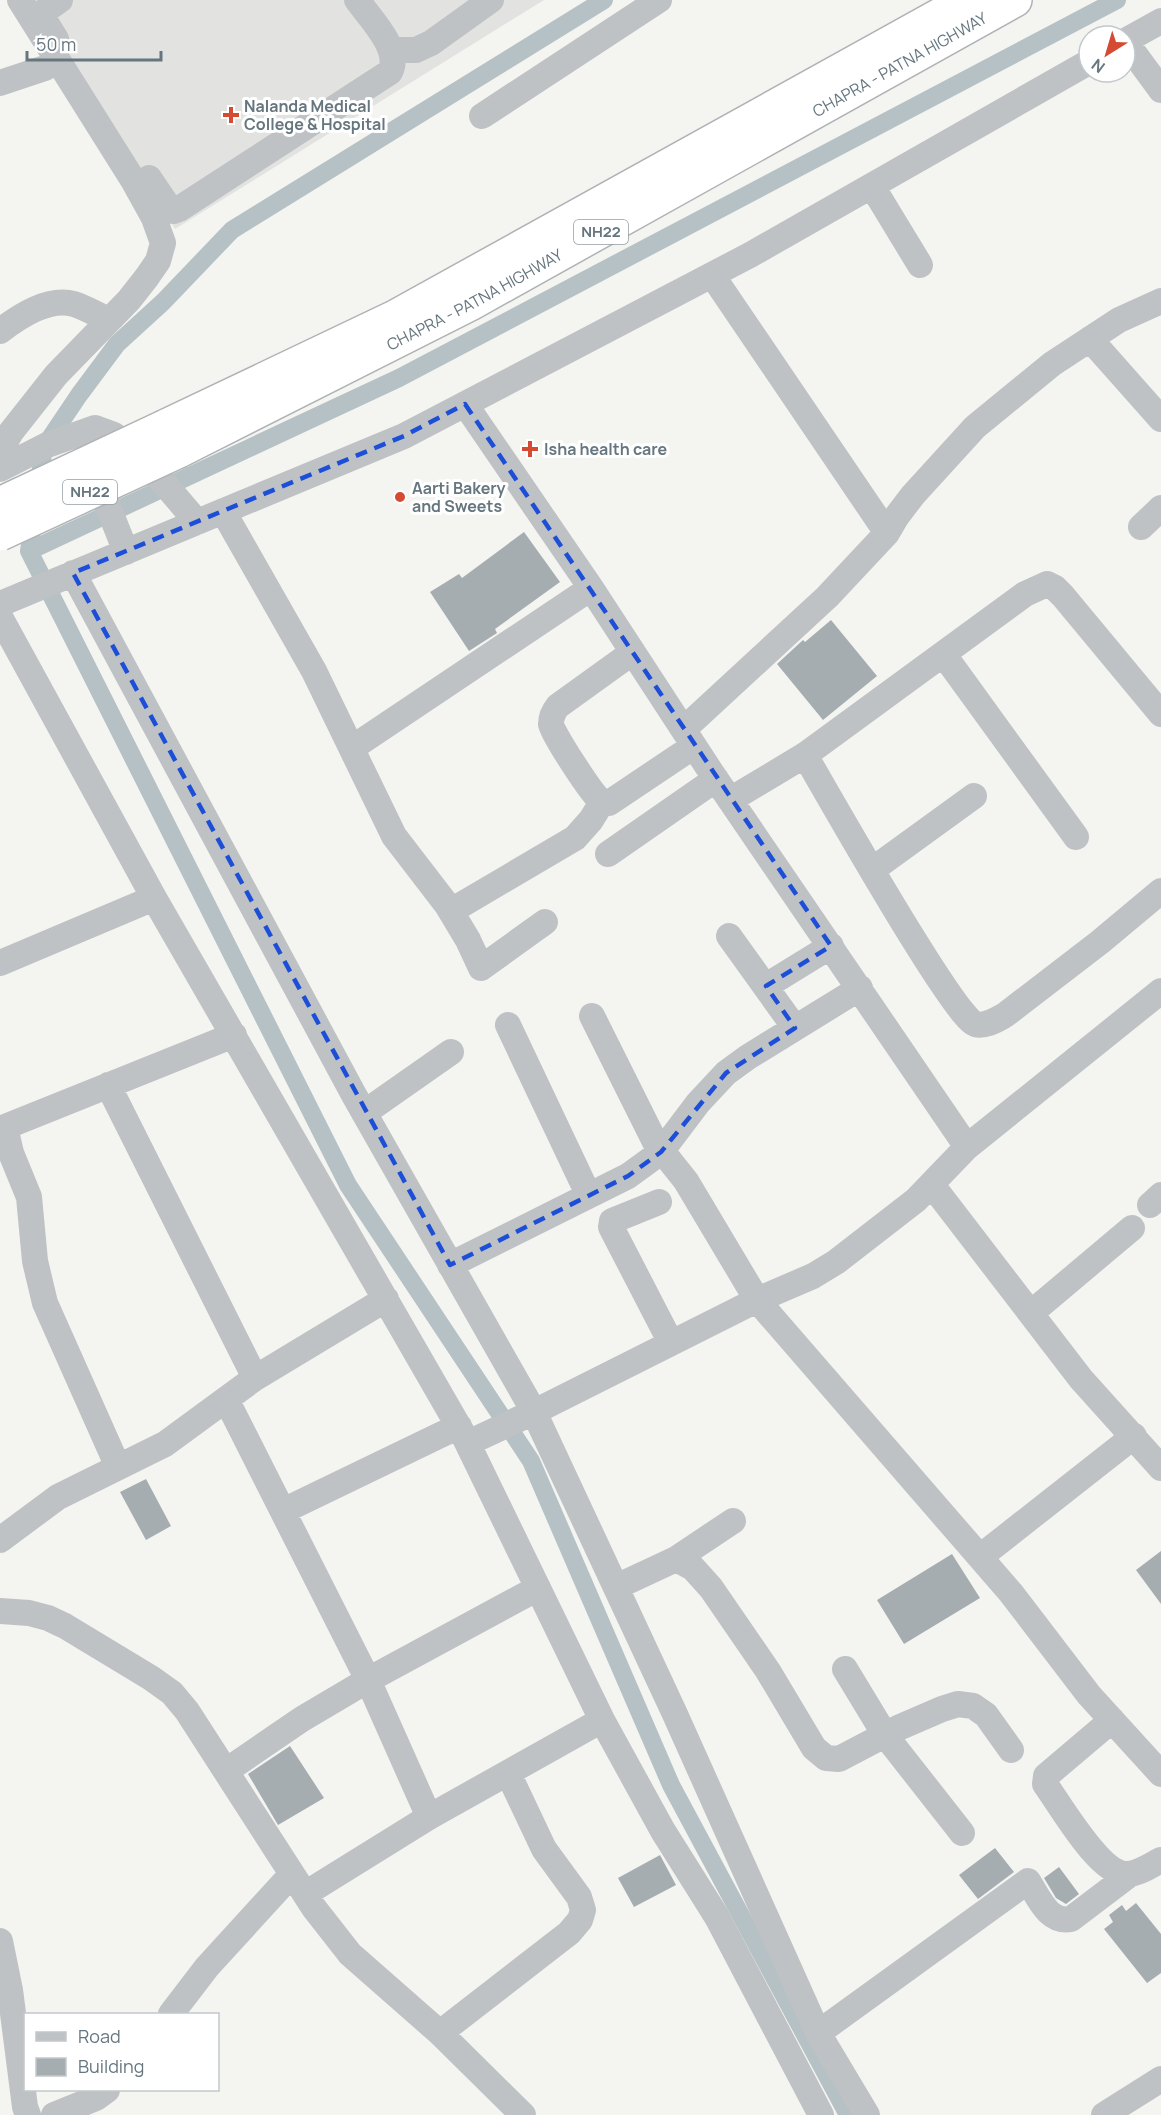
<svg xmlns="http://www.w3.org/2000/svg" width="1161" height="2115" font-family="Manrope,sans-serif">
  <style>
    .built { fill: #e2e3e1 }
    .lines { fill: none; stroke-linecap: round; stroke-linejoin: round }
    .canal { stroke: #b5c1c4; stroke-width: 18 }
    .building { fill: #a6adb1 }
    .highway-casing { stroke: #afb3b6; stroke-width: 36 }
    .minor { stroke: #bec2c5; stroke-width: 26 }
    .highway { stroke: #fff; stroke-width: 33 }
    .highway-bridge-casing { stroke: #afb3b6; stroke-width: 36; stroke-linecap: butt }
    .highway-bridge { stroke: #fff; stroke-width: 33 }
    .marked { fill: none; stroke: #1d4ed8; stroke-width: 4.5; stroke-dasharray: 12 8; stroke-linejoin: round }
    .poi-dot { fill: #d44a32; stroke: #fff; stroke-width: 2 }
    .labels { text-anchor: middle; stroke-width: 6; stroke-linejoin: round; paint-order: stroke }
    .shield { fill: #fff; stroke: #949fa5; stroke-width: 1.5 }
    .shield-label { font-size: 15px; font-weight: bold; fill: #66767f }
    .street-label { font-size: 16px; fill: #66767f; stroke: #fff }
    .poi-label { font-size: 16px; font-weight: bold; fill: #66767f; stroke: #fff; text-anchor: start }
  </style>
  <rect width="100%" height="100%" fill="#f4f4f1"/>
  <path class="built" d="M27 0H544L175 229Z"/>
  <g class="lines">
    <path class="canal" d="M604 0 232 230 163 302 117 344 79 395 44 447 29 551 348 1185 531 1461 671 1785 848 2115
      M29 551 399 378 1117 0"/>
  </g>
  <path class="building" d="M524 532 560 582 495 629 497 633 469 651 430 592 459 574 462 578Z
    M831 620 877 676 823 720 777 664 803 640 805 642Z
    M146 1479 171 1526 146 1540 120 1492Z
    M1161 1551V1604L1136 1570Z
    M952 1554 980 1598 904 1644 877 1600Z
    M290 1746 324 1798 278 1825 248 1774Z
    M995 1848 1014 1872 978 1899 959 1875Z
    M660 1855 676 1885 634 1907 618 1878Z
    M1059 1867 1079 1894 1066 1904 1056 1898 1044 1878Z
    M1136 1903 1161 1934V1973L1147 1983 1104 1929 1113 1922 1109 1915 1122 1905 1126 1911Z"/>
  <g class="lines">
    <defs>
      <g id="highway">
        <path d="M166 426 395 317 967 0"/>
        <path id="s1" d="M179 451 470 304 1015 0"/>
      </g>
    </defs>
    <use href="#highway" class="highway-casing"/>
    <path class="minor" d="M56 39 43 18 46 10 60 0
      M1125 41 1161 90
      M1125 41 1161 21
      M393 50H416L431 43 491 0
      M0 83 45 68
      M482 116 659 0
      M149 178 170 209 174 211 179 209 390 72C402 50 370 18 357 0
      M872 186 920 265
      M712 275 887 533
      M0 331C20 316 48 297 74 304 86 308 98 315 109 320
      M1090 339 1161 419
      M465 404 591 588 711 772 967 1147
      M0 451 11 432 56 375 129 300 147 277 158 261 163 243 154 218 133 180 20 0
      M0 469 47 445 95 428 114 435 163 482 197 522
      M94 471 126 552
      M223 511 314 671 394 836 447 905 468 940 481 968 545 922
      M1141 527 1161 508
      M73 573 354 1095 534 1412 674 1712 818 2033 867 2115
      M0 604 404 436 750 255 1089 62
      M0 617 154 898 463 1434 602 1720 663 1831 717 1917 821 2115
      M633 652 558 706C554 711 551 717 551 724 552 733 592 794 600 800 604 803 604 803 609 803L694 746
      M944 655 1076 837
      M684 729 827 597 887 533 897 516 913 495 975 427 1052 364 1119 320 1161 301
      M352 748 591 588
      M805 755C825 790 954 1017 975 1024 985 1027 996 1020 1005 1015L1100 942 1161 891
      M730 800 805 755 1025 594 1047 584 1055 588 1063 596 1161 714
      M608 854 716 779
      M872 870 974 796
      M451 911 575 838 591 820 602 802
      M729 936 795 1028
      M0 963 154 898
      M766 986 831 946
      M592 1016 655 1142 686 1181 757 1300 1011 1593 1089 1695 1161 1774
      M508 1025 588 1194
      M364 1113 451 1052
      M5 1127 11 1153 29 1197 35 1261 45 1303 118 1467
      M0 1129 234 1035
      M932 1185 1081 1379 1161 1468
      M659 1202 612 1221 611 1227 671 1343
      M1150 1205 1161 1195
      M450 1265 628 1176 661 1152 698 1103 726 1073 748 1057 860 988
      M1031 1313 1132 1228
      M255 1378 386 1299
      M226 1399 368 1680 429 1817
      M468 1443 534 1412 757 1300 813 1276 836 1262 916 1200 967 1147 1161 991
      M283 1511 459 1426
      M0 1540 58 1497 165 1444 255 1378 108 1085
      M980 1557 1134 1436
      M676 1559 733 1521
      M616 1587 676 1559 693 1568 711 1588 768 1671 814 1748 826 1758 839 1759 898 1728 942 1709 958 1704 973 1706 986 1715 1011 1750
      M0 1611 29 1613 48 1618 65 1626 151 1678 172 1693 187 1711 314 1908 350 1954 440 2033 523 2115
      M845 1669 885 1735 962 1833
      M1112 1720 1046 1776 1045 1784C1061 1806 1100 1875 1127 1874 1139 1874 1151 1865 1161 1860
      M226 1771 302 1719 368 1680 538 1588
      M305 1894 429 1817 602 1720
      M0 1941 10 1990 25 2107 28 2115
      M171 2014 207 1967 292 1874
      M440 2033 569 1933 580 1920 583 1910 579 1897 544 1849 508 1773
      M818 2033 1028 1881C1039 1898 1048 1923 1071 1919L1129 1875
      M54 2115 96 2098 107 2090
      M1104 2115 1161 2079"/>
    <use href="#highway" class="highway"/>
    <defs>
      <path id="highway-bridge" d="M0 504 166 426
        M0 534 179 451"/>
    </defs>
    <use href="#highway-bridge" class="highway-bridge-casing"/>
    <use href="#highway-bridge" class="highway-bridge"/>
  </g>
  <path class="marked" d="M465 404 831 946 766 986 795 1028 726 1073 661 1152 628 1176 450 1265 73 573 404 436Z"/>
  <g class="poi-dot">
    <path d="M228 106h6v6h6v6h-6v6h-6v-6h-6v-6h6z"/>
    <path d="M527 440h6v6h6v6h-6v6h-6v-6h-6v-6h6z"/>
    <circle cx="400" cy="497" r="6"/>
  </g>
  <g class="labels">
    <g class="shield">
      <rect x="574" y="220" width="54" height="24" rx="4.5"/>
      <rect x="63" y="480" width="54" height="24" rx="4.5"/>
    </g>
    <g class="shield-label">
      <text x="601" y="237">NH22</text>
      <text x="90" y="497">NH22</text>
    </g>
    <g class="street-label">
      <text dy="6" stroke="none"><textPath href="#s1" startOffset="818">CHAPRA - PATNA HIGHWAY</textPath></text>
      <text dy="6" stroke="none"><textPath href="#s1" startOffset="332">CHAPRA - PATNA HIGHWAY</textPath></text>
    </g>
    <g class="poi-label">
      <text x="244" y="112">Nalanda Medical<tspan x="244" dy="18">College &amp; Hospital</tspan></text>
      <text x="544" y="455">Isha health care</text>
      <text x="412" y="494">Aarti Bakery<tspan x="412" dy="18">and Sweets</tspan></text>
    </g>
  </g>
  <rect x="24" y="2013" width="195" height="78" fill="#ffffff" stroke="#c2c8cc" stroke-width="1.5"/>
  <rect x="36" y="2032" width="30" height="9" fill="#bec2c5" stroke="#c2c8cc" stroke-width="1.5"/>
  <text x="78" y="2043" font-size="18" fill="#66767f">Road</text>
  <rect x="36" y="2058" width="30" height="18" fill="#a6adb1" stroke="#c2c8cc" stroke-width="1.5"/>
  <text x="78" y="2073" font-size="18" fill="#66767f">Building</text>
  <g transform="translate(1107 54) rotate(217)"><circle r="28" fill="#ffffff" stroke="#c2c8cc" stroke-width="1.5"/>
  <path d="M0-4.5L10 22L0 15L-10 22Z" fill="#d44a32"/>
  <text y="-9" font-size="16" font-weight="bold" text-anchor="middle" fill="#66767f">N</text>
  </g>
  <path d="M27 51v9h134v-9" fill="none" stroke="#66767f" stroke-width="3"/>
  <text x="36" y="51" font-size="18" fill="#66767f" stroke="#ffffff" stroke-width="4.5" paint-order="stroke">50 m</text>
</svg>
